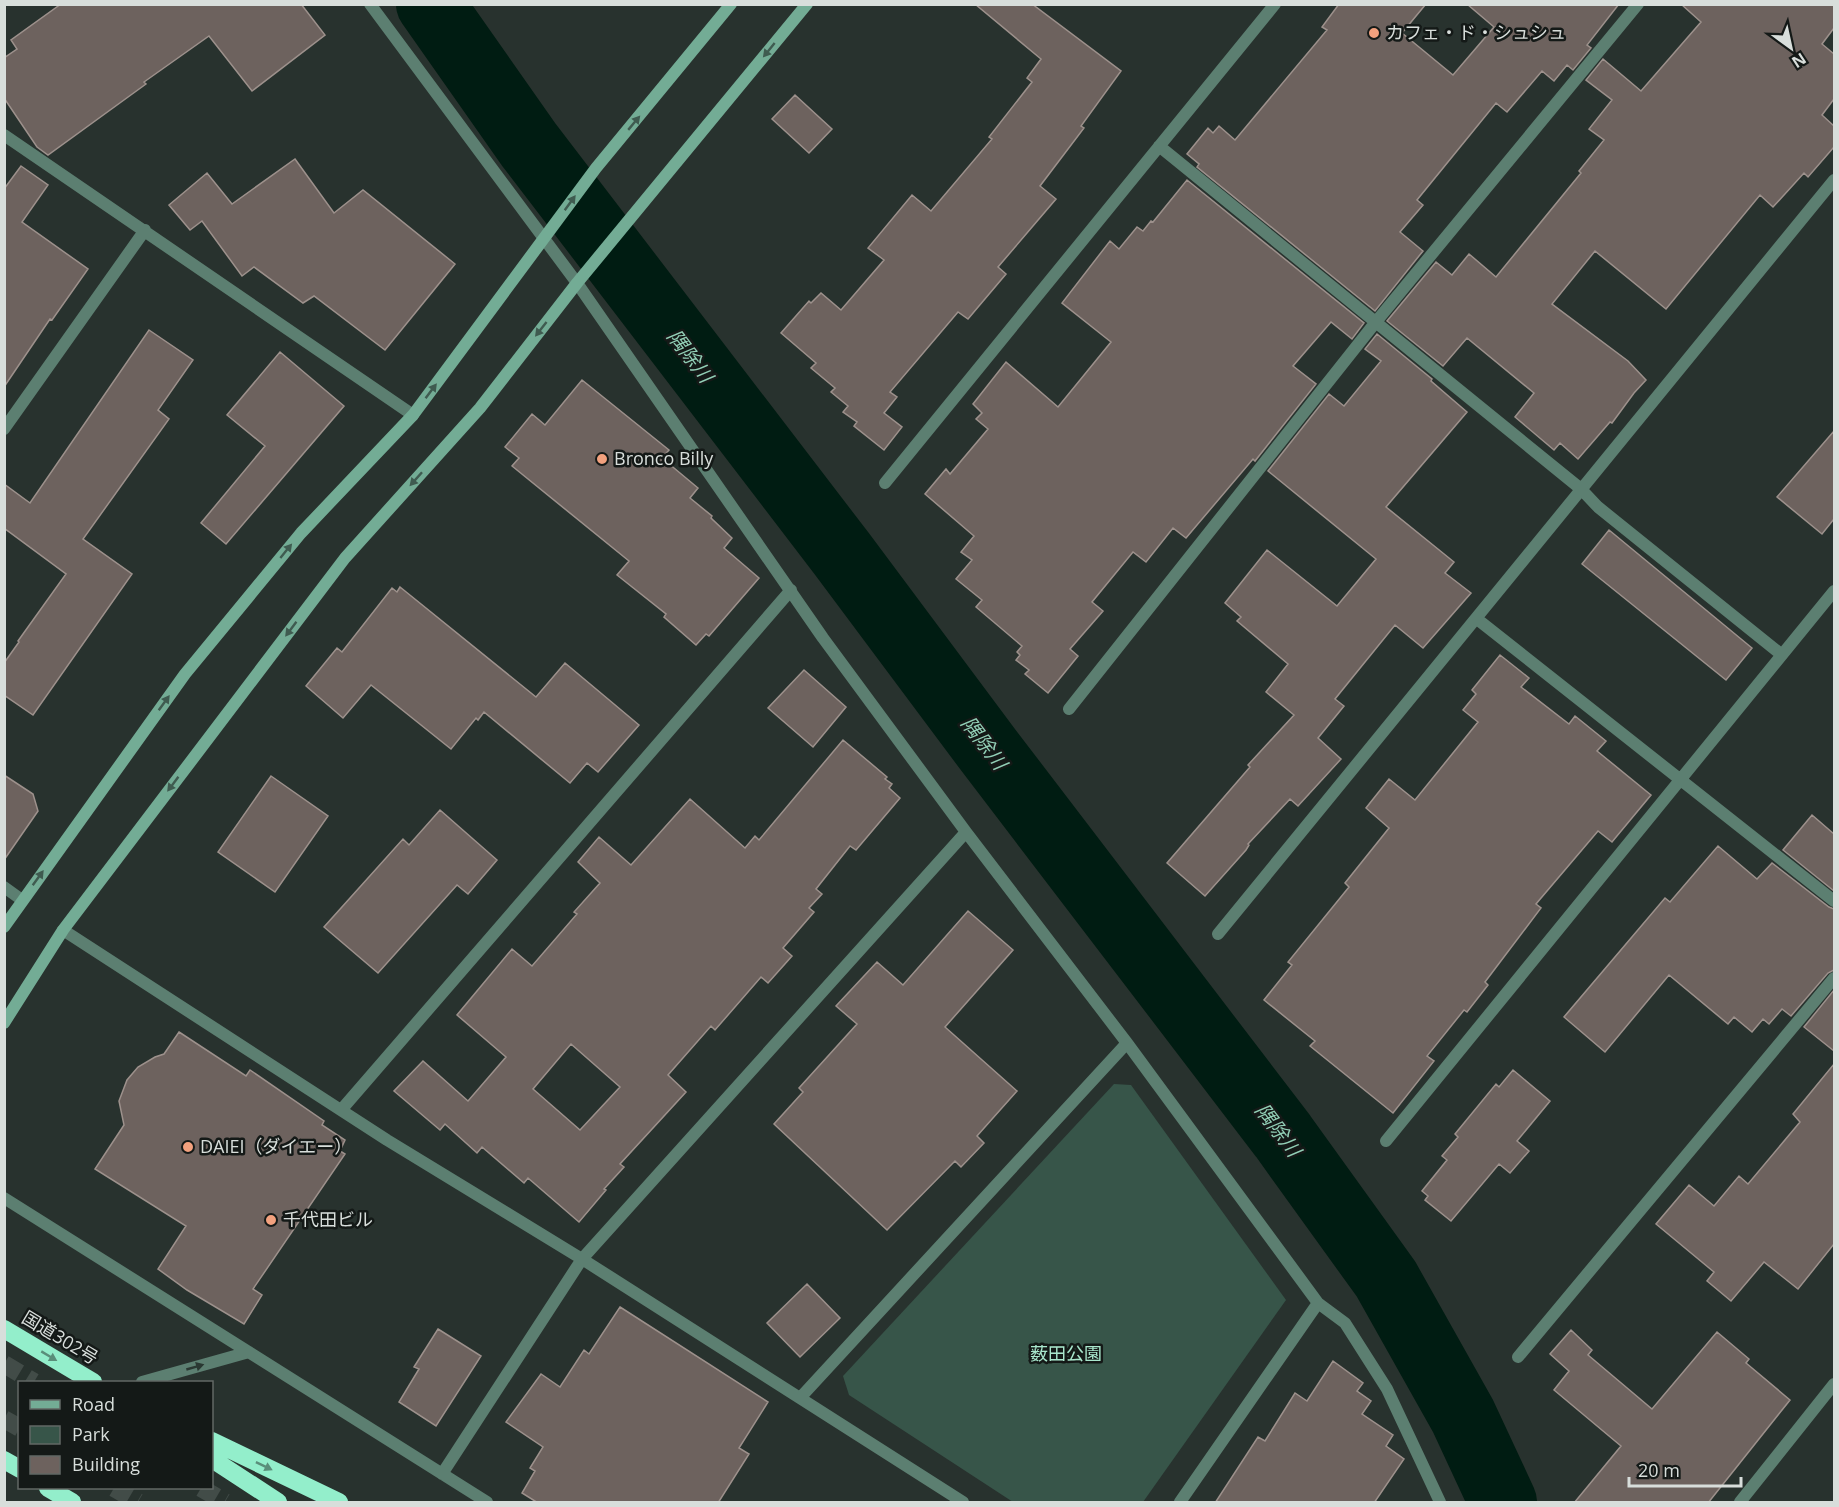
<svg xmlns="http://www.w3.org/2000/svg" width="1839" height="1507" font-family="'Open Sans','Noto Sans JP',sans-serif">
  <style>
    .green { fill: #375549 }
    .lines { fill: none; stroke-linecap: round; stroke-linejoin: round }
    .river { stroke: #001c12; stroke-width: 68 }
    .building { fill: #6d625e; stroke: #9d918c; stroke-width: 1.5; fill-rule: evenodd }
    .highway-tunnel { stroke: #424c48; stroke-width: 18; stroke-dasharray: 18 9; stroke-linecap: butt }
    .street { stroke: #5c7f71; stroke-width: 12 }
    .secondary { stroke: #73ac95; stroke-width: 12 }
    .highway { stroke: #93eecb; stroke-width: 18 }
    .oneway { fill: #3f5b50 }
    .oneway2 { fill: #5a8e7a }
    .oneway3 { fill: #2a3832 }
    .poi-dot { fill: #f2a17e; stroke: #141917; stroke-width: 2 }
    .labels { text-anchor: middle; stroke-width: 5; stroke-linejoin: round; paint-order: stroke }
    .poi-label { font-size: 18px; fill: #d8dedb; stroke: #141917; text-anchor: start }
    .street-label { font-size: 18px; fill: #d8dedb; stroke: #141917 }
    .park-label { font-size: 18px; fill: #a9e7cd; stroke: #141917 }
    .water-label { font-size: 20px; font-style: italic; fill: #92cfb6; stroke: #141917 }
  </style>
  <rect width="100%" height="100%" fill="#28322e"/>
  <path class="green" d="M1114 1084 1131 1085 1286 1300 1143 1502H1013L849 1395 843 1376Z"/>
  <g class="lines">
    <path class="river" d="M430 4 529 145 842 554 989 751 1283 1136 1386 1279 1463 1416 1503 1502"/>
  </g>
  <path class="building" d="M61 4H301L325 35 252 91 209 36 144 82 146 84 48 155 37 147 4 98V58L17 49 11 40Z
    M975 4H1032L1121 71 1081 126 1084 128 1040 186 1056 199 998 267 1006 274 968 319 958 312 890 392 897 397 884 413 902 427 884 450 854 426 857 422 843 412 848 406 831 392 835 388 811 368 816 363 781 333 809 301 811 303 821 293 841 310 884 260 868 248 912 195 931 211 992 139 989 137 1032 82 1027 78 1041 59Z
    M1339 4H1426L1402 33 1453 75 1494 27 1467 4H1619L1587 45 1591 48 1573 70 1567 65 1554 81 1542 71 1507 112 1496 103 1417 200 1423 205 1400 232 1423 251 1375 311 1197 167 1199 164 1187 154 1208 128 1213 133 1219 126 1235 140 1327 30 1322 27Z
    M1681 4H1834V28L1822 44 1834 54V99L1822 115 1834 126V147L1808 177 1804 173 1773 207 1760 195 1666 309 1595 251 1552 304 1628 361 1646 380 1634 393 1612 423 1610 422 1578 459 1560 443 1554 450 1515 417 1534 393 1467 338 1443 366 1387 321 1436 262 1452 275 1469 254 1496 277 1581 173 1579 171 1604 140 1589 129 1612 100 1586 80 1603 59 1641 91 1701 22Z
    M795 95 832 129 809 153 772 119Z
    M295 159 334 213 363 190 455 264 385 350 314 296 303 303 254 267 242 276 202 221 190 230 169 205 207 173 232 204Z
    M21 166 48 185 22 222 88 269 52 320 50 319 4 387V189Z
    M1187 180 1364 323 1352 339 1331 322 1293 366 1316 384 1255 461 1253 459 1186 538 1173 528 1146 562 1133 552 1092 602 1103 611 1070 649 1078 656 1048 693 1025 674 1029 670 1016 660 1020 655 1017 652 1022 646 976 607 982 600 956 579 972 560 961 552 974 536 925 494 946 469 950 474 988 429 976 419 982 413 973 404 1006 362 1058 407 1111 342 1062 303 1110 241 1119 249 1137 227 1143 231 1151 221 1153 222Z
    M149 330 193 360 158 410 169 419 83 539 132 574 33 715 4 695V663L19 642 18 641 66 574 4 528V484L30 503Z
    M1377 334 1432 379 1431 381 1467 412 1386 507 1454 562 1445 573 1471 593 1423 648 1395 625 1335 699 1344 706 1318 738 1341 759 1298 806 1290 799 1248 844 1249 845 1246 850 1205 896 1167 863 1250 767 1248 765 1294 715 1266 692 1288 664 1237 621 1241 617 1225 603 1267 550 1337 606 1376 559 1268 471 1329 394 1344 406 1381 361 1365 349Z
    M280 352 344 406 226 544 201 523 265 446 227 415Z
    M582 380 669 450 662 458 698 488 690 498 712 516 711 518 732 538 724 548 759 578 709 636 706 634 696 645 664 617 666 614 617 575 629 561 512 466 519 458 505 447 532 414 545 425Z
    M1834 431V519L1822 534 1777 497Z
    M1609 530 1752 648 1726 680 1582 564Z
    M400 587 536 697 565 663 639 725 598 772 587 763 570 783 484 712 478 720 476 718 451 749 371 685 343 718 306 686 337 648 342 652 392 588 397 592Z
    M1500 655 1529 678 1521 687 1569 724 1575 716 1606 741 1597 751 1651 795 1612 842 1598 831 1536 904 1541 908 1485 982 1488 985 1467 1012 1464 1010 1427 1056 1434 1061 1393 1113 1310 1046 1315 1041 1264 1000 1292 965 1288 962 1349 887 1345 883 1389 828 1366 808 1389 779 1415 800 1478 722 1463 710 1476 694 1472 690Z
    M804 670 846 707 813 747 768 708Z
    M843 740 887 777 885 779 892 784 889 788 900 798 856 850 850 846 816 889 822 894 809 908 814 912 783 948 792 956 768 983 761 977 715 1030 711 1026 668 1075 686 1092 620 1164 624 1167 604 1189 606 1190 579 1222 528 1178 524 1183 482 1147 477 1153 445 1124 440 1130 394 1091 423 1061 468 1101 506 1057 457 1015 512 949 532 966 577 914 574 912 600 883 578 862 599 837 631 865 690 799 745 848 755 836 759 840ZM571 1044 620 1087 580 1130 533 1089Z
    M4 775 33 794 38 811 4 860Z
    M271 776 328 816 275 892 218 852Z
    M440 810 497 860 468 894 457 885 378 973 324 927 403 839 409 845Z
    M1812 815 1834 834V891L1783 850Z
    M1718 846 1757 879 1772 863 1829 907 1834 909V970L1828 973 1791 1016 1782 1009 1769 1024 1763 1019 1752 1032 1734 1017 1728 1024 1669 975 1605 1052 1564 1017 1665 898 1670 902Z
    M968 911 1013 950 945 1027 1017 1091 977 1136 984 1143 961 1167 955 1161 887 1230 774 1124 803 1092 799 1088 857 1024 836 1006 877 962 903 985Z
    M1834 990V1051L1804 1027Z
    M179 1032 246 1076 250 1070 324 1121 322 1125 345 1140 340 1151 345 1154 253 1289 262 1295 244 1324 187 1290 158 1269 186 1226 95 1169 124 1125 119 1101 127 1080 138 1067 155 1057 164 1054Z
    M1834 1064V1244L1798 1289 1764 1262 1731 1301 1707 1281 1714 1272 1656 1224 1689 1185 1714 1206 1739 1176 1748 1184 1800 1122 1793 1114Z
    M1513 1070 1550 1101 1517 1141 1529 1151 1510 1173 1499 1164 1451 1221 1425 1200 1428 1196 1422 1191 1447 1160 1442 1156 1458 1137 1455 1134 1496 1084 1499 1087Z
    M807 1284 840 1318 800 1357 767 1323Z
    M620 1307 768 1402 739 1448 749 1454 718 1503H538L522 1493 535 1471 530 1468 543 1447 506 1422 541 1374 560 1387 584 1350 589 1354Z
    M438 1329 481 1356 436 1426 399 1402 419 1369 414 1367Z
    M1571 1330 1592 1350 1588 1355 1652 1409 1717 1332 1749 1359 1746 1363 1790 1400 1708 1503H1574L1621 1446 1554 1390 1569 1371 1550 1354Z
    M1333 1361 1363 1383 1357 1391 1371 1401 1362 1414 1393 1435 1386 1446 1404 1459 1374 1503H1215L1258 1437 1265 1441 1295 1393 1307 1401Z"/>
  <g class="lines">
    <path class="highway-tunnel" d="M4 1364 34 1382
      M4 1419 20 1428
      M114 1488 138 1502
      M201 1488 225 1502"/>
    <path class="street" d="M370 4 577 283 823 638 966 832 1127 1043 1318 1303 1180 1502
      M4 135 413 415
      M1159 146 1581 489 1598 507 1782 655
      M4 429 145 230
      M885 483 1275 4
      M1477 619 1834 901
      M1069 709 1375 323 1638 4
      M4 887 22 900
      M63 930 387 1140 582 1259 963 1502
      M1218 934 1834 180
      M342 1109 791 590
      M1386 1141 1834 591
      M4 1198 487 1502
      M1318 1303 1345 1323 1387 1389 1440 1502
      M1518 1357 1834 978
      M142 1382 249 1352
      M800 1398 1127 1043
      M442 1474 582 1259 966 832
      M1740 1502 1834 1384"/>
    <path class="secondary" d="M4 927 185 674 301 533 413 415 596 168 731 4
      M4 1023 63 930 345 558 480 408 577 283 807 4"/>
    <path class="highway" d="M4 1329 93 1382
      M212 1441 339 1502
      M212 1459 278 1502
      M4 1460 20 1469
      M48 1488 72 1502"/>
  </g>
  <defs><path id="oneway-solid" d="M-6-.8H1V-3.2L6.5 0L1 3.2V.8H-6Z" transform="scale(1.5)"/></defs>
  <g class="oneway">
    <use href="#oneway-solid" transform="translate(769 50) rotate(129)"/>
    <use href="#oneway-solid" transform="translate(634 123) rotate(-50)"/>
    <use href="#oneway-solid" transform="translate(570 203) rotate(-54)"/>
    <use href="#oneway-solid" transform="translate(541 329) rotate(128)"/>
    <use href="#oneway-solid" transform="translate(431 391) rotate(-53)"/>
    <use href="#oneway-solid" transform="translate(416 479) rotate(132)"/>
    <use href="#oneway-solid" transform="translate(286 551) rotate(-51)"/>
    <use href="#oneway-solid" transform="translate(291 629) rotate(127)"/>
    <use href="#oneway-solid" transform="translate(164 703) rotate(-54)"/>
    <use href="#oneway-solid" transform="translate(173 784) rotate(127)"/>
    <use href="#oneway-solid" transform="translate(38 878) rotate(-54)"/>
  </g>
  <g class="oneway2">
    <use href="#oneway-solid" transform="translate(49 1356) rotate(31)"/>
    <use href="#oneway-solid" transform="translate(264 1466) rotate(26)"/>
  </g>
  <use class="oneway3" href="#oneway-solid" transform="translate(195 1367) rotate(-16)"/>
  <g class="poi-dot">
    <circle cx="1374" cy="33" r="6"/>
    <circle cx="602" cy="459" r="6"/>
    <circle cx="188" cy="1147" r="6"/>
    <circle cx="271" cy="1220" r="6"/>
  </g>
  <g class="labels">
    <g class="poi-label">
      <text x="1386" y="39">カフェ・ド・シュシュ</text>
      <text x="614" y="465">Bronco Billy</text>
      <text x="200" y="1153">DAIEI（ダイエー）</text>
      <text x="283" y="1226">千代田ビル</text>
    </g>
    <g class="street-label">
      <text transform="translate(60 1338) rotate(31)" y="6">国道302号</text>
    </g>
    <g class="park-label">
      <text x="1066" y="1360">薮田公園</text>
    </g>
    <g class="water-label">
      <text transform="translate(690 356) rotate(53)" y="7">隅除川</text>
      <text transform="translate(984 743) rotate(53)" y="7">隅除川</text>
      <text transform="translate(1278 1130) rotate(53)" y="7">隅除川</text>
    </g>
  </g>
  <rect width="1839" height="1507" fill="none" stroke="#d8dedb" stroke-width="12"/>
  <rect x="18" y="1381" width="195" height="108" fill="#141917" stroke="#626865" stroke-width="1.5"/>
  <rect x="30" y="1400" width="30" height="9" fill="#73ac95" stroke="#626865" stroke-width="1.5"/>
  <text x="72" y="1411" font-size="18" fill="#d8dedb">Road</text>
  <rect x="30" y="1426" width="30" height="18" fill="#375549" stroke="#626865" stroke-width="1.5"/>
  <text x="72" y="1441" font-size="18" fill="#d8dedb">Park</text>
  <rect x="30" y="1456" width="30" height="18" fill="#6d625e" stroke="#626865" stroke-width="1.5"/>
  <text x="72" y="1471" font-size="18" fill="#d8dedb">Building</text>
  <g transform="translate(1791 48) rotate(147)" stroke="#141917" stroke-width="4.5" paint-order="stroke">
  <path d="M0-4.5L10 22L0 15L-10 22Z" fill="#d8dedb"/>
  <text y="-9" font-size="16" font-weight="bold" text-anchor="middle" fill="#d8dedb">N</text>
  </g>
  <path d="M1629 1477v9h112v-9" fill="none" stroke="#d8dedb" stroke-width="3"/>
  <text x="1638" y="1477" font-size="18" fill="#d8dedb" stroke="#141917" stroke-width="4.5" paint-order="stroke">20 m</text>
</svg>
